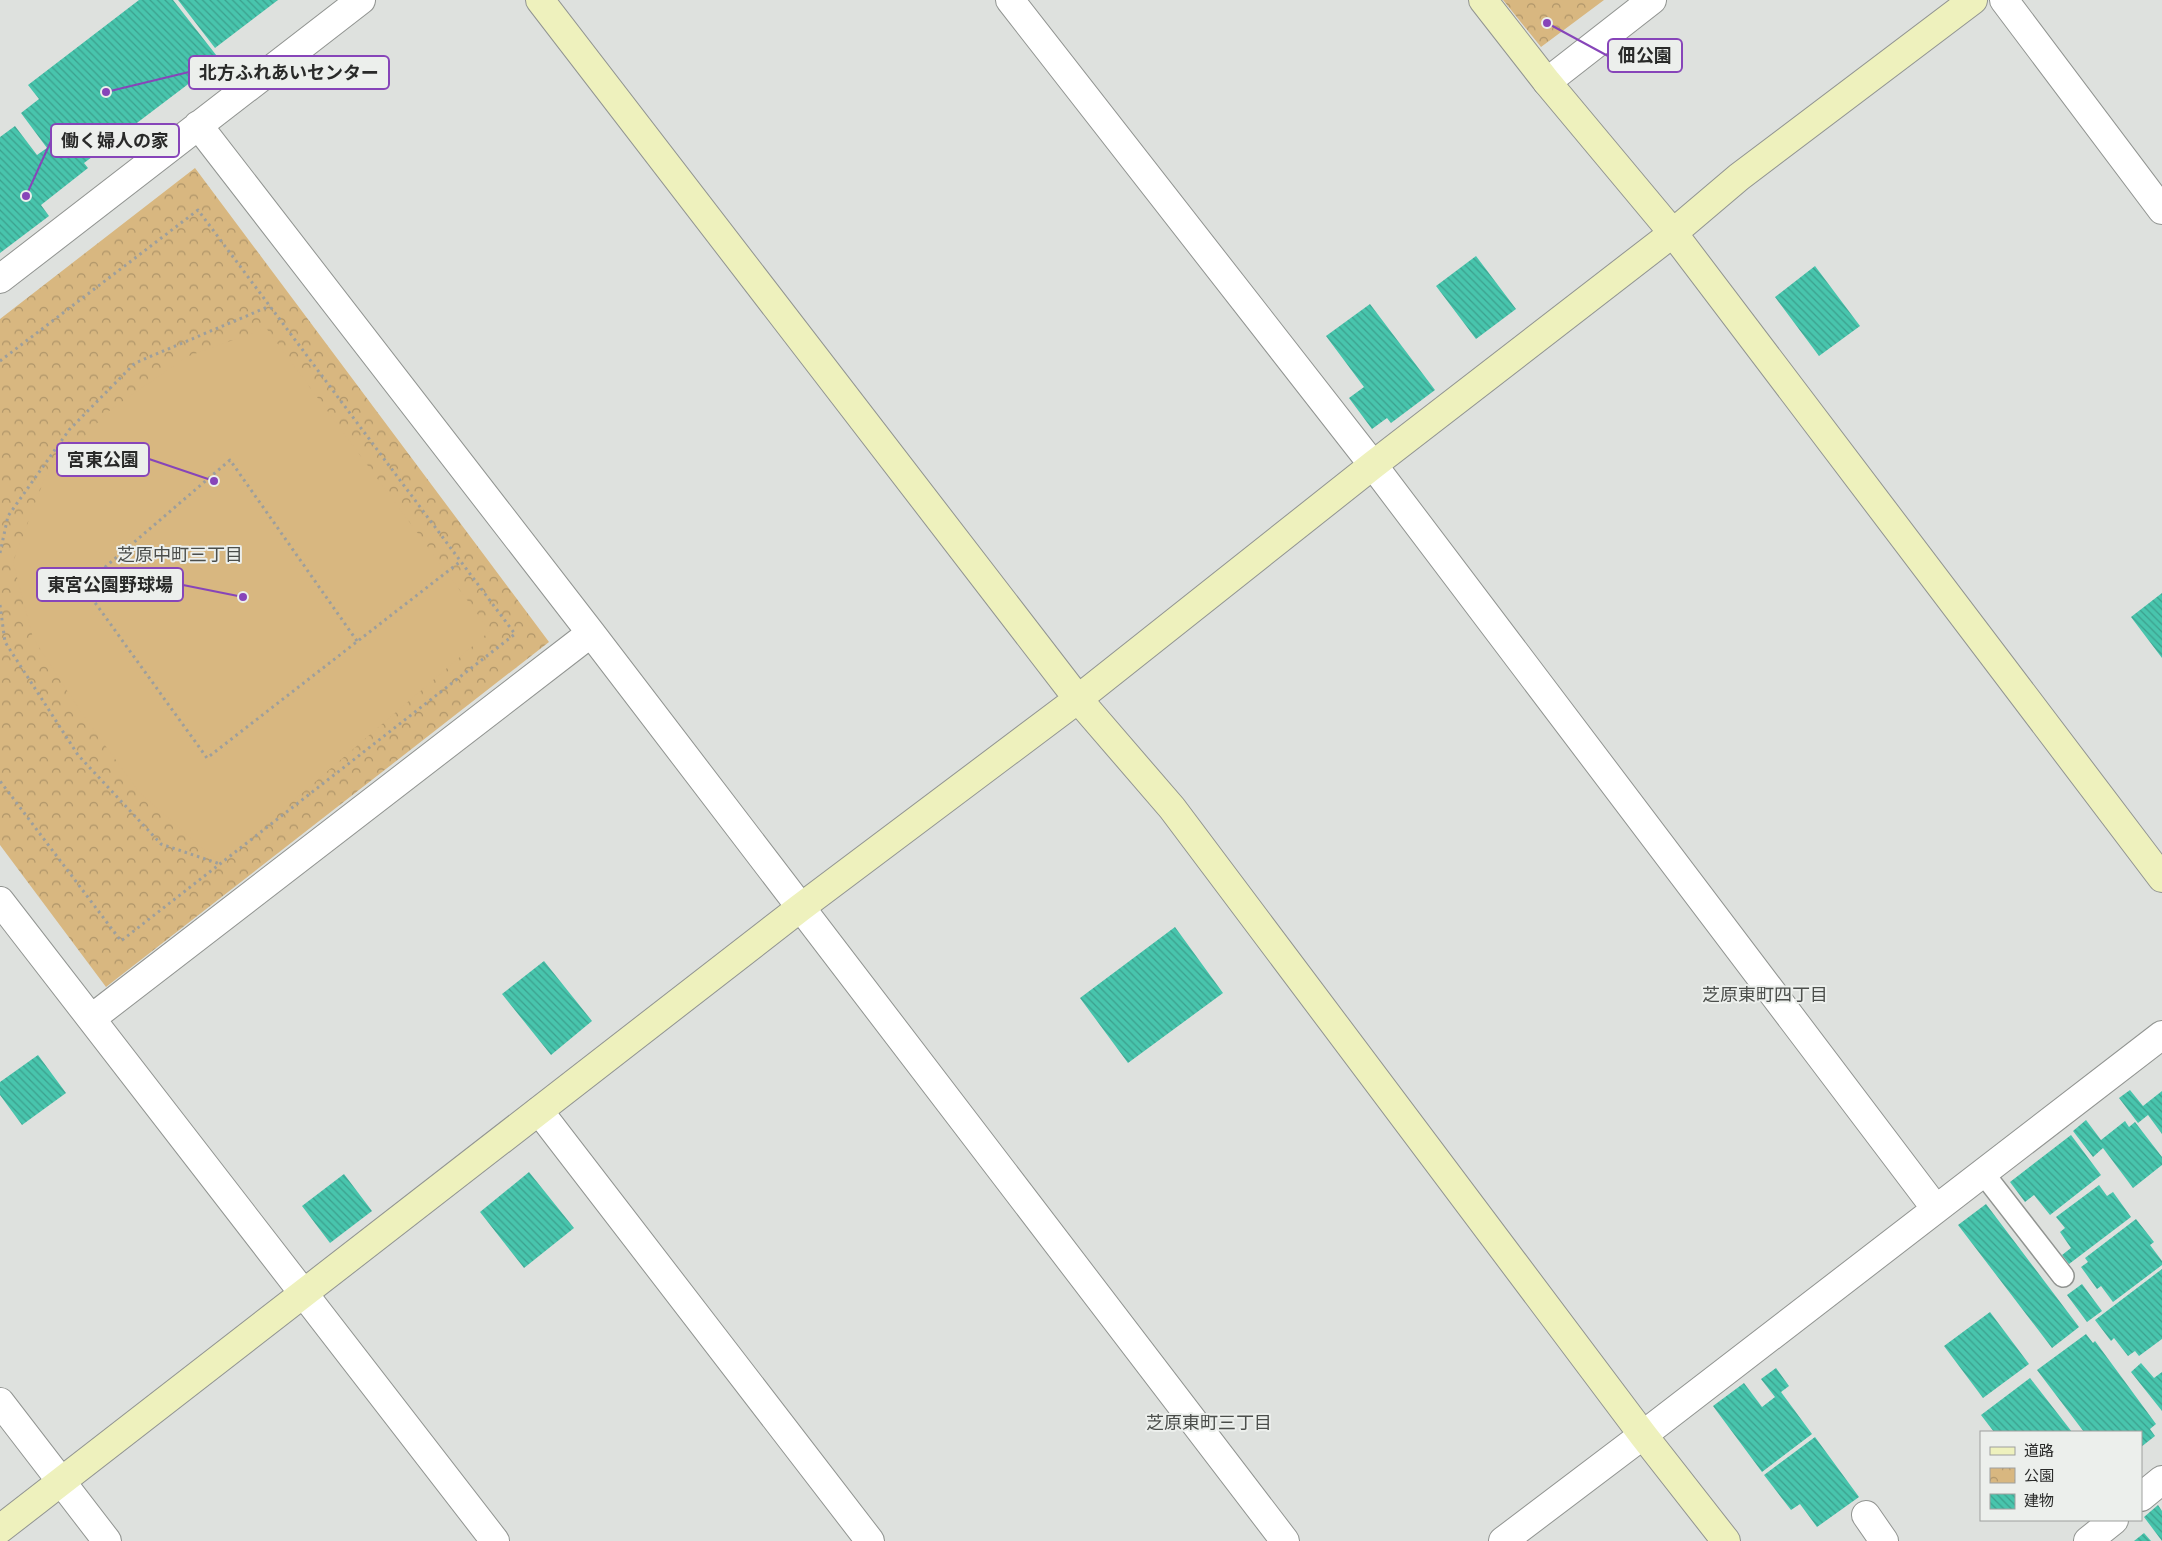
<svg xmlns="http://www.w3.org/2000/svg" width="2162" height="1541" font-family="Rubik,'Noto Sans JP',sans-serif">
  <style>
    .park { fill: url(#park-crowns) }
    .garden { fill: #d8b780 }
    .building { fill: url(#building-back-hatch) }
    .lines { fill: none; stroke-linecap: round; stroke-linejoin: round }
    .lane-casing { stroke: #919491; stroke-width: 24 }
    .street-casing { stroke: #919491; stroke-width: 30 }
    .secondary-casing { stroke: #919491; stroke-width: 30 }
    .path { stroke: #9d9f9d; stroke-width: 3; stroke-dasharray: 2.5 4; stroke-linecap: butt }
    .lane { stroke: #fff; stroke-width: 21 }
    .street { stroke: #fff; stroke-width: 28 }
    .secondary { stroke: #eef1bd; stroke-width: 28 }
    .labels { text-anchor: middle; stroke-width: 4; stroke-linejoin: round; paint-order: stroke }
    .neighbourhood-label { font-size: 18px; fill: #4b4e4b; stroke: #ecefec }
    .leader { fill: none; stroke: #8745b9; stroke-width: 2 }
    .callout-dot { fill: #8745b9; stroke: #ecefec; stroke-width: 2 }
    .callout { fill: #ecefec; stroke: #8745b9; stroke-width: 2 }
    .callout-label { font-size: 18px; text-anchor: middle; font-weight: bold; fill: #292a29 }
  </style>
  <defs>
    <pattern id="park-crowns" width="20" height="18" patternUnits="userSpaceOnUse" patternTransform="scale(1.25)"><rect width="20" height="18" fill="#d8b780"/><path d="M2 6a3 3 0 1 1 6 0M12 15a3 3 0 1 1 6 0" fill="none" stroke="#af9569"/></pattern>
    <pattern id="building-back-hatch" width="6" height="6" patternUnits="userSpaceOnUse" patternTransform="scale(1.25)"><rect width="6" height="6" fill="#48c5ad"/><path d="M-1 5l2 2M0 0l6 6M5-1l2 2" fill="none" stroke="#3ca08d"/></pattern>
  </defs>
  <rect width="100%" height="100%" fill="#dee1de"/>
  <path class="park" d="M1503 0H1604L1541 47Z
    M195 168 549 642 106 987 0 845V319Z"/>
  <path class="garden" d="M266 328 490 631 220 864 139 792 81 712 33 638 13 562 45 477 109 411 186 357Z"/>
  <path class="building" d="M139 0H173L220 60 84 163 88 168 41 205 49 216 0 253V137L15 126 37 155 47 148 21 113 39 99 28 85Z
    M178 0H278L215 48Z
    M1476 256 1516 309 1476 339 1436 286Z
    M1815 266 1860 326 1819 356 1775 297Z
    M1370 304 1435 390 1391 423 1387 418 1372 429 1349 398 1364 387 1326 336Z
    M2162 593V658L2131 617Z
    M1175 927 1223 993 1128 1063 1080 998Z
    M544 961 592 1021 551 1055 502 994Z
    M38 1055 66 1093 22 1125 0 1095V1082Z
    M2130 1090 2143 1106 2162 1091V1134L2148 1115 2138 1123 2119 1098Z
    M2086 1120 2101 1140 2125 1121 2129 1127 2135 1122 2162 1157V1165L2133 1188 2103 1148 2093 1157 2073 1131Z
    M2071 1135 2101 1175 2050 1215 2034 1195 2025 1202 2010 1182Z
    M529 1172 574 1228 524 1268 480 1212Z
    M344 1174 372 1211 330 1243 302 1206Z
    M2099 1185 2107 1196 2113 1192 2131 1217 2069 1264 2062 1255 2071 1248 2060 1232 2065 1228 2056 1217Z
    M1986 1204 2079 1327 2052 1348 1958 1225Z
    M2136 1219 2154 1242 2150 1245 2162 1261V1265L2113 1302 2101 1286 2097 1289 2081 1267 2088 1262 2085 1258Z
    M2162 1269V1339L2139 1356 2135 1351 2128 1356 2114 1338 2111 1341 2095 1320Z
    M2082 1284 2102 1311 2087 1322 2067 1295Z
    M1990 1312 2029 1364 1983 1398 1944 1346Z
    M2086 1334 2093 1343 2095 1341 2156 1424 2150 1429 2155 1436 2141 1447V1432H2084L2037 1370Z
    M2141 1363 2154 1378 2162 1372V1411L2131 1372Z
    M1776 1368 1789 1386 1781 1392 1812 1434 1762 1472 1713 1406 1744 1383 1762 1407 1775 1397 1761 1379Z
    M2030 1378 2072 1432H1994L1981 1415Z
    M1815 1437 1859 1497 1817 1527 1800 1504 1791 1510 1764 1475Z
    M2158 1505 2162 1511V1541L2144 1517Z
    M2144 1533 2151 1541H2134Z"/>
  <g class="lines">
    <defs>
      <path id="lane" d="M1983 1173 2063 1276"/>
      <path id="street" d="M1010 0 1373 465 1936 1209
        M2004 0 2162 210
        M1547 82 1652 0
        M198 125 591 633 1285 1541
        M0 279 361 0
        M0 901 495 1541
        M92 1018 591 633
        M539 1111 870 1541
        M0 1402 107 1541
        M2141 1497 2162 1480
        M1866 1515 1884 1541
        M1503 1541 1643 1435 2162 1035
        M2088 1541 2114 1520"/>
      <path id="secondary" d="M540 0 1078 699 1172 808 1643 1435 1726 1541
        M1483 0 1547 82 1673 233 2162 878
        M0 1529 800 908 1078 699 1373 465 1673 233 1739 177 1973 0"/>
    </defs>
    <use href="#lane" class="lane-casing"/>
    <use href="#street" class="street-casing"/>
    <use href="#secondary" class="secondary-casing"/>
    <path class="path" d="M0 361 198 210 515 634 121 941 0 781
      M0 553 8 516 69 430 135 363 270 306
      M0 605 5 642 78 755 161 844 220 864
      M357 641 230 460 83 586 207 758 461 561"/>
    <use href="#lane" class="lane"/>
    <use href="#street" class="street"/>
    <use href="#secondary" class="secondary"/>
  </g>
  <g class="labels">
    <g class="neighbourhood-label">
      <text x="180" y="561">芝原中町三丁目</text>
      <text x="1765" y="1001">芝原東町四丁目</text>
      <text x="1209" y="1429">芝原東町三丁目</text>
    </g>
  </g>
  <path class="leader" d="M1547 23L1608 56M106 92L189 72M26 196L51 141M214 481L149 459M243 597L183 585"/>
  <g class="callout-dot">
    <circle cx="1547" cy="23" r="5"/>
    <circle cx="106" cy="92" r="5"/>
    <circle cx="26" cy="196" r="5"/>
    <circle cx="214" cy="481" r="5"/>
    <circle cx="243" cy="597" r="5"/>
  </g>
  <g class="callout">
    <rect x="1608" y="39" width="74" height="33" rx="5"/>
    <rect x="189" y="56" width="200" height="33" rx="5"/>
    <rect x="51" y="124" width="128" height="33" rx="5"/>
    <rect x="57" y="443" width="92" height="33" rx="5"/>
    <rect x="37" y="568" width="146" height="33" rx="5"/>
  </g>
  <g class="callout-label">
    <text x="1645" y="62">佃公園</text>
    <text x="289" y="79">北方ふれあいセンター</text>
    <text x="115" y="147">働く婦人の家</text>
    <text x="103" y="466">宮東公園</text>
    <text x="110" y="591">東宮公園野球場</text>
  </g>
  <rect x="1980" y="1431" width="162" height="90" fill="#ecefec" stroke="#9ea09e"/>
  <rect x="1990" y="1447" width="25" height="8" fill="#eef1bd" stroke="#9ea09e"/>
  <text x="2024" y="1456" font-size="15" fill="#292a29">道路</text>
  <rect x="1990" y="1468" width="25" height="15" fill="url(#park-crowns)" stroke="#9ea09e"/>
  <text x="2024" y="1481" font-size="15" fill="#292a29">公園</text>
  <rect x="1990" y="1494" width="25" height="15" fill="url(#building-back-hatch)" stroke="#9ea09e"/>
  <text x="2024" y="1506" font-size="15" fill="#292a29">建物</text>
</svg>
